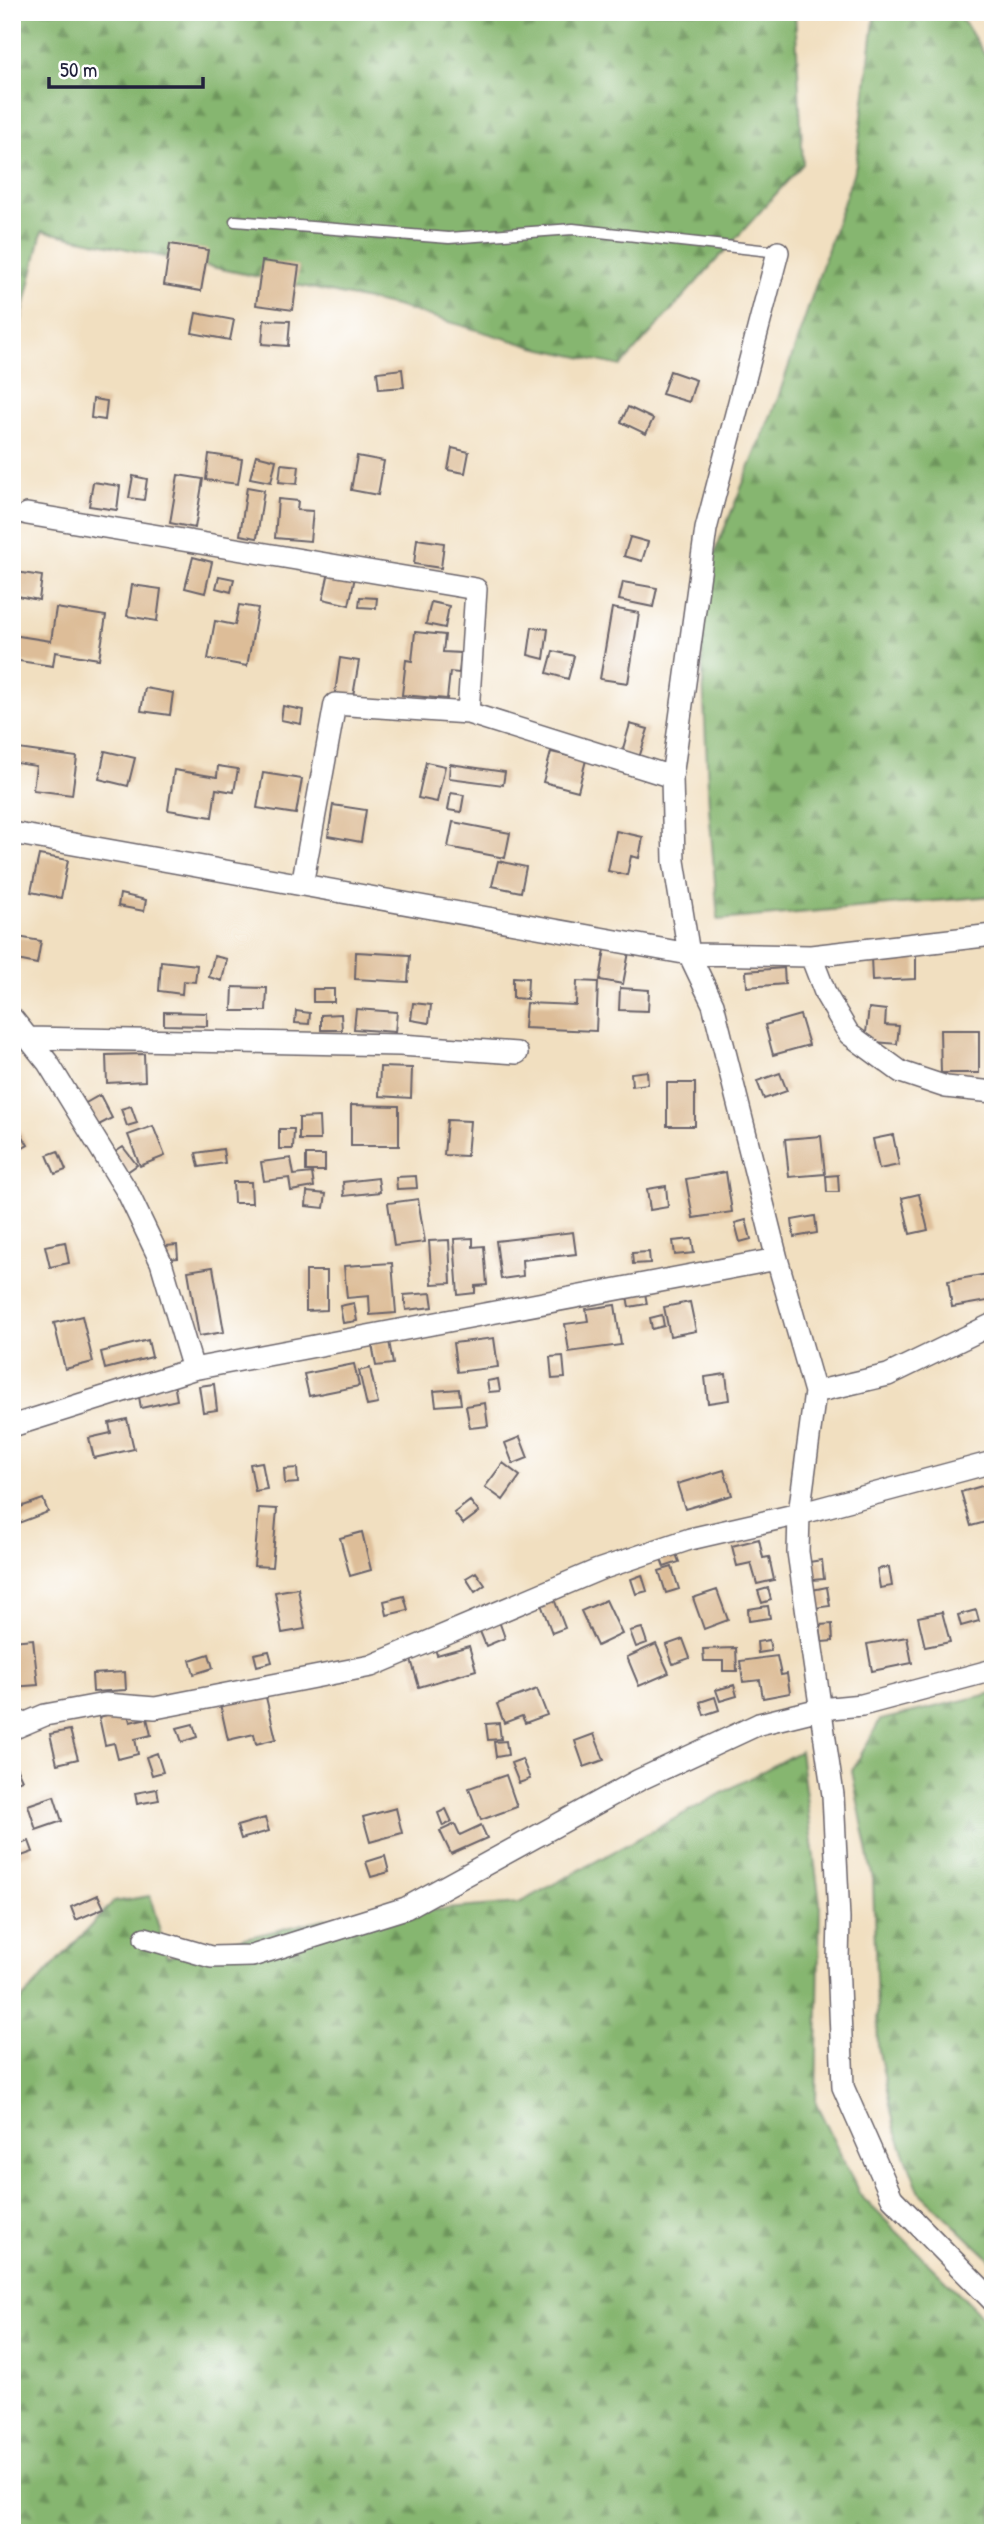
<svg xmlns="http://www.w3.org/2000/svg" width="1005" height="2545" font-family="'Patrick Hand',sans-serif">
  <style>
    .forest { fill: url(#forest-firs); stroke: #546c55; stroke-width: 2 }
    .building { fill: #ddbd98 }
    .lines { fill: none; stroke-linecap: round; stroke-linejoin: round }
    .service-casing { stroke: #6a646a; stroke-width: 13 }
    .minor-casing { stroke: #6a646a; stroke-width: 24 }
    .service { stroke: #fff; stroke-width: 10 }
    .minor { stroke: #fff; stroke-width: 21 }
  </style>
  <defs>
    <pattern id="forest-firs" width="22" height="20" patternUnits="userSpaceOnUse" patternTransform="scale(1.75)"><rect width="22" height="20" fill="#86b66f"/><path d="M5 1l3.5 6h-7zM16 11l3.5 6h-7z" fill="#6d945c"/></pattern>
  </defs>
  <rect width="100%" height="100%" fill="#fff"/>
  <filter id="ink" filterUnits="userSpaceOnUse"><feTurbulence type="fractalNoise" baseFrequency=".0143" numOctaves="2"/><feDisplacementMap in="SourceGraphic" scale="14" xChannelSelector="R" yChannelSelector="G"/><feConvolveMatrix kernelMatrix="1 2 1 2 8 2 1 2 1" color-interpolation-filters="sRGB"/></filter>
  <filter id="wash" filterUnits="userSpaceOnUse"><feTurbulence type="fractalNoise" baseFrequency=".00686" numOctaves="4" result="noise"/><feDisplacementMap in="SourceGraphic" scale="28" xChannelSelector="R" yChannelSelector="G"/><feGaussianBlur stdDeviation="1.57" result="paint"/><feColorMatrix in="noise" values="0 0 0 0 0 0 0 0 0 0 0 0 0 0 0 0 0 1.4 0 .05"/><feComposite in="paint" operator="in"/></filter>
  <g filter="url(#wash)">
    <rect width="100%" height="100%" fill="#f1dfc0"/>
    <path class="forest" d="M12 12H795L803 164 621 366 534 347 396 306 42 231 12 360Z
      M875 12H954L967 26 993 68V896L718 920 709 808 699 591 778 398 856 165Z
      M993 1693V2262L920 2193 895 2129 878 2047 873 1879 852 1771 880 1720Z
      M800 1751 820 1903 816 2103 860 2195 993 2327V2533H12V2010L113 1902 150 1896 167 1957 324 1919 519 1903Z"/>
    <g id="blocks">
      <path class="building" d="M170 244 208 250 201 291 164 285Z
        M262 261 299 266 293 310 256 305Z
        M196 313 234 320 230 340 192 333Z
        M264 320 290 321 288 346 262 344Z
        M402 369 404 387 379 389 377 372Z
        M670 371 696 380 689 402 662 394Z
        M93 399 107 401 105 420 91 418Z
        M628 407 653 419 646 434 621 422Z
        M452 448 469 452 465 473 448 470Z
        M209 454 242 459 238 484 206 480Z
        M256 455 276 460 271 482 250 478Z
        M357 456 384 461 378 495 351 490Z
        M281 464 299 466 297 484 279 482Z
        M178 475 203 479 195 528 170 523Z
        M133 476 147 479 144 500 129 498Z
        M93 482 120 486 117 510 89 506Z
        M247 487 264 490 257 538 240 535Z
        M278 499 298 501 297 510 313 511 310 541 275 538Z
        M630 537 648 542 642 561 624 556Z
        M417 539 444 543 441 568 414 564Z
        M193 557 212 562 205 593 185 588Z
        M16 572 42 576 39 600 12 595Z
        M329 572 355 577 349 605 323 599Z
        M219 576 234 579 231 592 216 588Z
        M623 582 657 588 653 607 619 600Z
        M132 585 161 589 157 621 127 616Z
        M360 597 377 598 376 608 359 607Z
        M431 602 449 606 445 628 426 624Z
        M239 605 258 608 247 666 208 659 215 621 235 625Z
        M56 608 106 616 99 659 55 652 53 666 12 660V635L51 641Z
        M612 608 639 613 628 683 600 679Z
        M532 627 548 629 544 659 528 655Z
        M415 632 445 635 443 652 461 653 459 673 450 672 447 699 402 695 406 660 412 661Z
        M553 651 574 656 568 679 547 673Z
        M340 658 359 661 353 696 335 693Z
        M145 688 173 693 170 715 141 711Z
        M283 706 303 710 301 724 281 720Z
        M630 724 648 729 639 758 622 752Z
        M18 749 77 757 72 795 33 790 36 766 16 763Z
        M105 751 135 758 128 786 99 779Z
        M551 752 586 760 578 791 543 782Z
        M426 762 445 766 437 802 418 798Z
        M450 764 505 772 503 785 449 778Z
        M218 766 238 769 234 792 216 789 212 817 168 810 174 770 217 777Z
        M263 773 302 779 296 814 257 808Z
        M451 793 464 795 461 812 448 810Z
        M333 805 366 810 361 842 328 836Z
        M453 822 510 833 505 858 448 847Z
        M616 831 643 837 639 858 631 856 627 875 608 871Z
        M39 855 68 860 61 898 31 892Z
        M498 861 526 867 521 892 492 886Z
        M120 894 146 900 144 911 118 906Z
        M12 936 41 941 37 964 12 959Z
        M605 949 629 952 623 984 600 980Z
        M356 952 410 955 408 982 355 979Z
        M916 954V979L872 981 871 956Z
        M214 956 227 959 222 981 209 977Z
        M161 961 197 965 195 982 183 981 182 994 159 991Z
        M784 968 785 984 747 987 746 971Z
        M513 977 528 978 527 999 513 998Z
        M577 981 598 982 596 1031 524 1028 526 1003 576 1005Z
        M233 987 267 988 266 1011H232Z
        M620 988 649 990 648 1011 619 1010Z
        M313 989H334V1002H313Z
        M413 1003 431 1005 429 1023 411 1020Z
        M869 1008 886 1010 885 1025 899 1026 897 1044 865 1041Z
        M356 1009 397 1012 395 1032 354 1029Z
        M296 1011 310 1013 309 1024 295 1023Z
        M164 1012 207 1013V1026L164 1025Z
        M341 1014 342 1030H321V1015Z
        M800 1015 809 1045 773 1055 765 1025Z
        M940 1030H979V1073H941Z
        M144 1054 145 1081 107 1083 106 1055Z
        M380 1067 412 1068 411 1098 379 1096Z
        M647 1071 648 1084 632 1086 631 1073Z
        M780 1073 787 1091 764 1099 757 1081Z
        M667 1083H695V1126H667Z
        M100 1095 112 1118 97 1126 84 1104Z
        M351 1105 399 1106V1146H351Z
        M131 1106 137 1123 127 1126 121 1109Z
        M319 1117 320 1140H299V1118Z
        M447 1120 470 1121 467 1156 444 1155Z
        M16 1124 28 1145 12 1154V1127Z
        M153 1126 165 1156 140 1166 128 1135Z
        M279 1129H294L293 1149H279Z
        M893 1135 899 1165 879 1169 873 1139Z
        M821 1136 825 1174 789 1177 785 1139Z
        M123 1147 137 1165 127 1172 114 1153Z
        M223 1149 225 1163 199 1167 196 1153Z
        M58 1151 66 1170 55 1174 47 1155Z
        M306 1155H325V1171H306Z
        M291 1158 294 1175 312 1173 314 1187 291 1191 289 1178 264 1181 261 1162Z
        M726 1172 732 1212 693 1218 686 1179Z
        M838 1175 839 1192H827L826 1176Z
        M416 1176 417 1188 397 1189 396 1177Z
        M378 1178 380 1192 344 1196 343 1182Z
        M233 1182H251L252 1203H234Z
        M666 1186 668 1207 650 1210 647 1189Z
        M307 1192 326 1194 324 1208 306 1206Z
        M919 1194 928 1230 910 1234 902 1198Z
        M418 1199 425 1242 394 1246 388 1203Z
        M815 1216 817 1233 794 1237 792 1220Z
        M746 1220 751 1239 740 1242 735 1223Z
        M573 1232 576 1254 522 1260 523 1276 501 1279 496 1241Z
        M473 1238V1247L484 1246 487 1285 475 1286V1293L458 1295 454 1239Z
        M692 1239 694 1253 675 1255 673 1241Z
        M449 1240 451 1283 432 1284 429 1241Z
        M65 1242 69 1263 50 1267 45 1246Z
        M177 1245 178 1258 167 1259 166 1246Z
        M649 1252 650 1263 633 1264 632 1253Z
        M392 1263 396 1313 370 1315 369 1296 347 1298 344 1266Z
        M213 1267 224 1332 199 1336 188 1271Z
        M306 1271H327V1310L306 1311Z
        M993 1273V1300L952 1307 948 1281Z
        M431 1293 433 1307 406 1310 404 1295Z
        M645 1293 647 1304 629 1307 627 1296Z
        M690 1302 696 1331 670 1336 664 1307Z
        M354 1303 357 1321 343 1323 340 1306Z
        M615 1305 621 1345 569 1352 565 1324 588 1321 586 1309Z
        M662 1315 664 1326 652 1329 650 1318Z
        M82 1316 93 1362 65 1369 54 1323Z
        M494 1338 498 1367 457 1372 453 1343Z
        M148 1340 152 1357 105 1369 101 1352Z
        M389 1341 393 1364 376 1366 372 1344Z
        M563 1356 565 1378 552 1379 550 1357Z
        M354 1364 359 1386 309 1396 304 1374Z
        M370 1368 378 1404 367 1406 359 1371Z
        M726 1374 729 1400 708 1403 705 1377Z
        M498 1379 500 1391 489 1392 487 1381Z
        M174 1383 177 1400 141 1408 138 1391Z
        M214 1384 217 1410 203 1412 199 1386Z
        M459 1389 461 1404 436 1406 434 1391Z
        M485 1403 488 1426 470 1428 466 1406Z
        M127 1419 134 1449 94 1458 89 1438 111 1433 109 1423Z
        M520 1437 528 1458 513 1464 505 1443Z
        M262 1462 267 1489 255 1491 250 1464Z
        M503 1463 520 1476 503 1500 485 1487Z
        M297 1468 298 1483 285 1484 284 1469Z
        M724 1470 732 1495 685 1509 677 1484Z
        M989 1484 993 1496V1520L971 1526 961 1492Z
        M43 1499 48 1512 16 1524 12 1510Z
        M470 1501 479 1512 463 1524 454 1513Z
        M259 1508 277 1509 272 1567 254 1566Z
        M362 1532 371 1570 350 1576 340 1538Z
        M759 1539 763 1558 769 1557 774 1580 757 1584 751 1563 737 1566 732 1546Z
        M675 1551 679 1562 664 1567 660 1556Z
        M822 1560 824 1579 812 1580 809 1562Z
        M672 1567 679 1589 666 1593 659 1571Z
        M889 1567 892 1586 880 1588 877 1569Z
        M476 1572 485 1585 475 1592 466 1578Z
        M642 1575 647 1591 636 1594 631 1579Z
        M827 1587 830 1606 815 1608 812 1590Z
        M298 1588 305 1629 282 1633 275 1592Z
        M768 1588 771 1600 762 1603 758 1591Z
        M717 1590 728 1620 704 1629 693 1598Z
        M404 1596 408 1610 387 1615 384 1601Z
        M554 1599 565 1628 552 1633 541 1604Z
        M606 1600 622 1634 597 1646 581 1611Z
        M768 1606 770 1618 749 1621 748 1609Z
        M976 1610 979 1621 961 1626 958 1615Z
        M942 1612 950 1642 925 1647 918 1617Z
        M499 1621 505 1638 486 1646 479 1629Z
        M832 1624 833 1641 822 1642 820 1625Z
        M642 1628 647 1643 636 1647 630 1631Z
        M907 1637 912 1663 872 1671 867 1644Z
        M33 1639 38 1685 12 1687V1641Z
        M683 1639 690 1658 673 1664 666 1645Z
        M769 1640 771 1651 758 1653 757 1642Z
        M656 1644 669 1673 639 1686 627 1657Z
        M469 1646 476 1670 419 1687 410 1656 435 1649 437 1655Z
        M736 1648 737 1671H723V1661H704L703 1649Z
        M269 1651 272 1662 257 1666 254 1654Z
        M209 1654 213 1668 194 1674 190 1660Z
        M777 1656 781 1675 787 1674 790 1693 763 1698 760 1680 743 1682 740 1661Z
        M125 1672 126 1690 93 1692 92 1674Z
        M734 1685 737 1696 720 1701 716 1690Z
        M537 1689 547 1715 525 1723 522 1716 504 1723 497 1704Z
        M265 1693 276 1739 256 1744 254 1734 228 1740 220 1704Z
        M715 1697 719 1710 704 1715 700 1702Z
        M127 1710 130 1722 147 1718 151 1735 135 1739 138 1754 118 1759 114 1743 105 1745 99 1717Z
        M499 1723 501 1739 488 1740 486 1724Z
        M193 1724 197 1737 182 1742 177 1728Z
        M70 1730 78 1759 57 1764 50 1734Z
        M594 1734 604 1760 584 1767 575 1741Z
        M506 1741 508 1755 496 1757 494 1742Z
        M157 1753 163 1772 152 1775 146 1757Z
        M12 1758 22 1780 12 1784Z
        M522 1759 530 1779 519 1783 511 1763Z
        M506 1775 517 1807 481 1820 469 1788Z
        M157 1789 159 1800 137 1804 135 1793Z
        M54 1796 62 1821 36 1830 28 1805Z
        M396 1808 402 1833 370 1842 363 1817Z
        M446 1809 452 1822 443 1826 438 1813Z
        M265 1818 269 1831 241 1839 237 1826Z
        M455 1824 460 1835 481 1825 487 1838 451 1854 440 1831Z
        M29 1841 33 1852 16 1858 12 1847Z
        M385 1856 389 1872 371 1877 366 1862Z
        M15 1887 21 1901 12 1905V1888Z
        M98 1895 104 1908 76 1920 71 1907Z"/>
    </g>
  </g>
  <g filter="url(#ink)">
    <use href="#blocks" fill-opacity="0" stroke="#6a646a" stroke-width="2"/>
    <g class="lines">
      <defs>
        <path id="service" d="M235 221 449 238 573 229 778 252
          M12 522 27 514"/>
        <path id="minor" d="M778 252 706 529 672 777 674 861 689 954 713 1004 777 1259 815 1392 799 1514 798 1552 833 1795 839 1919 838 1960 843 2087 892 2198 993 2301
          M27 514 476 589 468 713 672 777
          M12 833 689 954 811 956 993 935
          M302 885 335 704 468 713
          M811 956 826 995 849 1034 901 1072 946 1087 993 1092
          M12 1018 48 1063 128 1193 161 1262 193 1369
          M28 1038 400 1045 517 1053
          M815 1392 888 1375 993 1324
          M12 1426 193 1369 777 1259
          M12 1729 45 1715 105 1704 155 1708 371 1666 598 1570 690 1539 799 1514 993 1462
          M145 1938 211 1957 252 1956 406 1908 639 1780 759 1724 820 1709 862 1705 993 1670"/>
      </defs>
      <use href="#service" class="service-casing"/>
      <use href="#minor" class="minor-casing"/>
      <use href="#service" class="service"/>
      <use href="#minor" class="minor"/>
    </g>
  </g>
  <rect width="1005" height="2545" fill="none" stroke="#fff" stroke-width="42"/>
  <path d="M49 77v10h154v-10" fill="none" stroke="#22223b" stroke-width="3.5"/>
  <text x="60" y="77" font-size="21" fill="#22223b" stroke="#ffffff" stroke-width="5" paint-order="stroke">50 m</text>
</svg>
